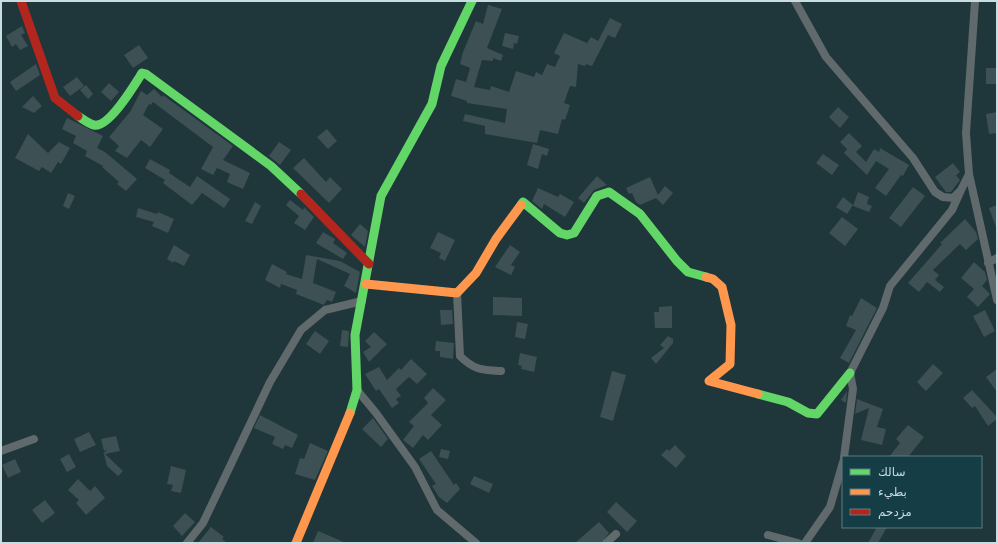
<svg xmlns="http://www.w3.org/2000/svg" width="998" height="544" font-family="'DejaVu Sans',Vazirmatn,sans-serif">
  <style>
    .building { fill: #3d5054 }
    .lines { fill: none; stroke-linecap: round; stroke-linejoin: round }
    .street { stroke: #60696b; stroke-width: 8 }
    .fast { stroke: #63d668; stroke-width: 9 }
    .slow { stroke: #ff974d; stroke-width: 9 }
    .jam { stroke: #b3261e; stroke-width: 9 }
  </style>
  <rect width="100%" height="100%" fill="#1f363b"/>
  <path class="building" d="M488 5 502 9 487 48 503 55 501 61 493 58V61L482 60 474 87 490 90 491 86 509 92 516 71 534 77 536 72 542 75 547 64 555 67 560 56 554 53 564 33 587 43 591 37 598 41 610 18 622 24 615 38 608 35 592 66 586 64 585 66 578 64 576 87 570 86 564 103 570 105 565 120 562 119 558 134 540 130 537 143 485 134V126L463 121 465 114 505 123 507 109 467 103V101L451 96 456 79 466 82 470 68 460 64 463 52 476 21 483 24Z
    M22 26 25 33 21 35 28 46 20 50 16 44 12 47 6 36Z
    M505 33 519 36 517 44 514 43 513 49 502 46Z
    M139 45 148 58 133 68 124 55Z
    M36 64 40 75 16 91 10 82Z
    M986 68H997V84H986Z
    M77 77 84 86 70 96 63 87Z
    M109 83 119 92 111 101 101 92Z
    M86 85 93 94 88 99 80 90Z
    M154 89 162 97 163 95 233 146 223 160 250 173 243 189 227 182 230 174 217 168 213 175 201 169 213 147 153 102 151 105 149 104 143 115 163 129 150 147 141 140 127 158 115 151 119 146 109 137 130 112 141 91 147 95Z
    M33 96 42 106 34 113 22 107Z
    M838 107 849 117 840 128 829 117Z
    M997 112V133L989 134 986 114Z
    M67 118 103 136 97 148 105 152 137 179 126 191 117 184 119 182 102 167 103 166 85 156 87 151 73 143 76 136 62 129Z
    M327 129 337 141 328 149 317 137Z
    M849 133 862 146 856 152 866 162 874 149 879 152 880 148 909 165 903 176 901 175 886 196 875 188 889 169 876 161 867 175 844 153 847 149 840 142Z
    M28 134 48 153 59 142 70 148 61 164 58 162 51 173 42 167 39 171 15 158Z
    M279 142 291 150 280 165 269 156Z
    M533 144 549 149 547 156 542 154 538 169 527 165Z
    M823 154 839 165 832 175 816 163Z
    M304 158 326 182 330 177 342 189 329 203 293 168Z
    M150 159 170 170 169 173 190 187 197 176 230 199 224 208 202 193 192 205 163 183 165 180 145 168Z
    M953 163 960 172 956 175 960 180 951 192H946L935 177Z
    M597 176 607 185 594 190 584 203 578 198Z
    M650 177 658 195 665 186 673 193 663 205 656 198 640 205 636 202 632 193 629 194 626 188Z
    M913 187 925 196 901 227 889 218Z
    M538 188 558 197 560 194 574 202 565 217 544 204 542 209 532 201Z
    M858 192 869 197 867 204 872 206 869 212 853 206Z
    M68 193 75 196 69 209 63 206Z
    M843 197 853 205 847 214 836 207Z
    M290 200 303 210 304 207 314 217 305 230 294 223 299 216 286 205Z
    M255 202 261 206 252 224 245 221Z
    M997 205V227H996L989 208Z
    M138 208 157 214 158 212 174 219 168 233 152 226 154 222 136 217Z
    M842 217 858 229 845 246 829 233Z
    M965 219 976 232 978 239 966 250 960 244 933 270 939 275 935 280 944 287 940 292 927 282 919 292 908 283 942 244 940 243Z
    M360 224 368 231 365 247 351 235Z
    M323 232 335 239 333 243 347 253 343 259 316 243Z
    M438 232 455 240 445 261 439 258 441 253 430 248Z
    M174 245 190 255 184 266 174 261 173 263 167 259Z
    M510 245 520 252 511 265 515 267 511 275 495 267Z
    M306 255 340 261 360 272 356 293 344 286 350 274 317 259 313 283 336 292 332 302 327 300 324 305 296 294 297 290 281 284 280 288 265 280 272 264 287 272 286 274 302 279Z
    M974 262 985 272 987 280 982 286 990 294 978 307 967 297 974 289 961 278Z
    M493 297 522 298V316L493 315Z
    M861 298 877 308 849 363 840 358 856 330 846 326 850 315 852 316Z
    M672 306V328H655L654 312H659V307Z
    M440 310H452L453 324 441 325Z
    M985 310 995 331 984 337 973 316Z
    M517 322 528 324 525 339 515 337Z
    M342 330 349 331 348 347 340 346Z
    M315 331 329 341 320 354 306 344Z
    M374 332 387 344 369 362 363 352 371 347 365 341Z
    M668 336 673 339V343L656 364 651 358 664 348 660 345Z
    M436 341 454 343 453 359 440 357V351H435Z
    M520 353 537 357 534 372 521 369 522 366 518 365Z
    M411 359 427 374 417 384 409 377 396 389 401 396 396 399 399 403 392 408 379 389 376 391 365 374 379 367 387 380 399 368 401 370Z
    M933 364 943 373 926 391 917 382Z
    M997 369V392L986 377Z
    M612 371 626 375 613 421 600 417Z
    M433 388 446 400 431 415 442 425 428 440 423 435 413 448 403 440 414 426 409 422 428 403 424 398Z
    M972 390 997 417V419L988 426 975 406 972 408 963 398Z
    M847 391 846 403 841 400Z
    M857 399 883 409 877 427 886 429 882 445 861 440 869 408 855 414Z
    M260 415 298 435 292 448 285 445 283 449 272 444 275 437 254 428Z
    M373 418 388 439 381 447 362 429Z
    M908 425 924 437 908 457H889L900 443 896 439Z
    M89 432 96 445 80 452 74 439Z
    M116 436 120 451 105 454 123 471 118 476 107 466 104 454H103L107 449 104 451 101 439Z
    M310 443 328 451 315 480 295 474 300 458 304 459Z
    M675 445 686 456 676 468 661 455 667 449 669 451Z
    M441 449 450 451 448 459 439 457Z
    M431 451 454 485 456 483 460 489 447 503 439 497 432 486 436 484 419 459Z
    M69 454 76 467 67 472 60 459Z
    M15 459 21 472 8 478 2 465Z
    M171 466 186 470 181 493 171 491 173 485 167 484Z
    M474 476 493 484 489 493 470 484Z
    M78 479 90 491 95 486 105 498 86 515 76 503 79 500 68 490Z
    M45 500 55 513 42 523 32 510Z
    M616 502 637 521 627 532 607 512Z
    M185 513 195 522 182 536 173 526Z
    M599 522 609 533 601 543H575Z
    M211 527 224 537 222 539 227 543H198Z
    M877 527H887L878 543H868Z
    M318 531 346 543H313Z"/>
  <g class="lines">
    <path class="street" d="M795 1 826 57 913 158 935 192 943 197 953 198 961 190 969 174
      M975 1 966 133 969 174 997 300
      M988 263 997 258
      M457 293 460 356C474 370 482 370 501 371
      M357 390 376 413 415 467 437 510 476 543
      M1 451 34 439
      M844 457 853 389 850 373 883 308 890 286 952 210 961 190
      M768 535 798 543
      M187 543 203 523 270 382 301 330 325 310 362 301
      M606 543 616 534
      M805 543 830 507 843 462"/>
    <path class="fast" d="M78 116C83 119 89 124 94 125 109 128 135 84 142 73L146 74 271 166 301 194
      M521 205 523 202 560 233 567 235 574 233 597 196 609 192 640 214 677 261 688 272 706 277
      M758 394 788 402 808 413 817 414 850 373
      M350 413 357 390 355 335 381 196 432 104 441 66 472 1"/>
    <path class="slow" d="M706 277 713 279 722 287 731 325 730 364 709 381 758 394
      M366 284 457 293 476 273 496 239 521 205
      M296 543 350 413"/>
    <path class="jam" d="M21 1 55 98 78 116
      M301 194 369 264"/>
  </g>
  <rect width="998" height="544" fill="none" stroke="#c8dde2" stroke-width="4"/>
  <rect x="842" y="456" width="140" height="72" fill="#143d46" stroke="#5c7d84"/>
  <rect x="850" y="469" width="20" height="6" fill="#63d668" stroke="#5c7d84"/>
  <text x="878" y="476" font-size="12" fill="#c8dde2">سالك</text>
  <rect x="850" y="489" width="20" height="6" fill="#ff974d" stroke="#5c7d84"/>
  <text x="878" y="496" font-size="12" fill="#c8dde2">بطيء</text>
  <rect x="850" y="509" width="20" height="6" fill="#b3261e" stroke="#5c7d84"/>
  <text x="878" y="516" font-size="12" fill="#c8dde2">مزدحم</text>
</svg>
